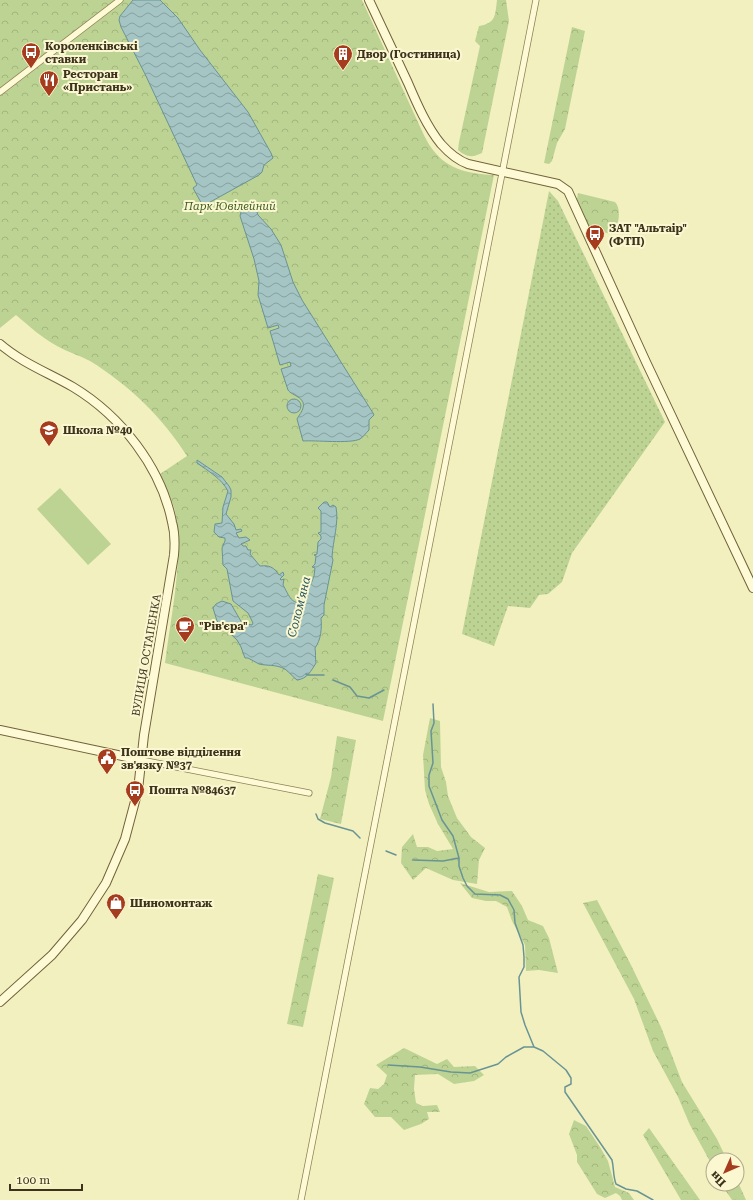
<svg xmlns="http://www.w3.org/2000/svg" width="753" height="1200" font-family="'Roboto Serif',serif">
  <style>
    .forest { fill: url(#forest-crowns) }
    .garden { fill: url(#garden-dots) }
    .pitch { fill: #bdd393 }
    .water { fill: url(#water-waves); stroke: #699494 }
    .lines { fill: none; stroke-linecap: round; stroke-linejoin: round }
    .stream { stroke: #699494; stroke-width: 1.5 }
    .street-casing { stroke: #8f8155; stroke-width: 7 }
    .secondary-casing { stroke: #716239; stroke-width: 10 }
    .street { stroke: #fdfad5; stroke-width: 5.5 }
    .secondary { stroke: #fdfad5; stroke-width: 8 }
    .labels { text-anchor: middle; stroke-width: 4; stroke-linejoin: round; paint-order: stroke }
    .poi-label { font-size: 11px; font-weight: bold; fill: #3d331c; stroke: #faf7d1; text-anchor: start }
    .park-label { font-size: 11px; font-style: italic; fill: #3f5c20; stroke: #faf7d1 }
    .street-label { font-size: 11px; fill: #3d331c; stroke: #faf7d1 }
    .water-label { font-size: 12px; font-style: italic; fill: #29565e; stroke: #faf7d1 }
  </style>
  <defs>
    <pattern id="forest-crowns" width="20" height="18" patternUnits="userSpaceOnUse"><rect width="20" height="18" fill="#bdd393"/><path d="M2 6a3 3 0 1 1 6 0M12 15a3 3 0 1 1 6 0" fill="none" stroke="#a3b67e"/></pattern>
    <pattern id="garden-dots" width="8" height="8" patternUnits="userSpaceOnUse"><rect width="8" height="8" fill="#bdd393"/><path d="M2 2h.1M6 6h.1" fill="none" stroke="#a3b67e" stroke-width="1.8" stroke-linecap="round"/></pattern>
    <pattern id="water-waves" width="16" height="10" patternUnits="userSpaceOnUse"><rect width="16" height="10" fill="#a4c5c3"/><path d="M0 5q4-4 8 0t8 0" fill="none" stroke="#87a19e"/></pattern>
  </defs>
  <rect width="100%" height="100%" fill="#f3f0c0"/>
  <path class="forest" d="M0 0H362L422 131C425 137 428 144 433 150 448 170 471 174 494 175L383 721 165 663C171 614 184 560 175 511 172 499 165 486 160 474L187 456C163 418 129 385 90 361 79 355 67 352 57 346 42 338 29 326 16 315L0 328Z
    M497 0H506L509 21 482 153C472 158 466 157 458 150L459 142 480 46 475 41 479 26C496 23 495 16 497 0Z
    M572 27 585 31 565 129 557 143 552 161 549 164 544 163Z
    M578 193 615 202C622 209 619 229 611 234L587 228 576 205Z
    M430 718 440 721 441 767 446 782 448 796 457 818 471 837 485 848 479 860 477 884 453 880 426 868 413 880 401 863 402 847 413 834 417 847H428L437 851 453 849 438 824 429 804 425 790 423 755Z
    M337 736 356 740 341 824 320 819 331 777Z
    M318 874 334 878 303 1027 287 1024Z
    M460 883 489 892 512 891 522 906 528 920 543 926 549 938 558 973 539 970 526 971 525 945 512 921 507 907 496 901H486L472 898Z
    M597 900 631 965 661 1027 682 1082 717 1139 727 1160H713V1167L690 1125 678 1097 653 1051 634 999 583 903Z
    M404 1048 437 1064 447 1059 454 1067 475 1066 484 1075 474 1081 454 1084 438 1074 415 1075 414 1089 416 1103 423 1106 437 1105 440 1112H427L429 1119 421 1124 404 1130 391 1117H375L364 1104 370 1088 378 1089 384 1084 387 1075 376 1065Z
    M574 1120 586 1126 600 1147 608 1161 615 1187 629 1193 634 1200H622L620 1196 616 1193 605 1198 597 1194 577 1162V1155L569 1134Z
    M649 1128 700 1200H681L643 1135Z
    M737 1180 746 1200H732L721 1184H737Z"/>
  <path class="garden" d="M549 191 558 201 665 422 572 553 562 582 548 594 539 595 530 608 508 606 494 646 462 634Z"/>
  <path class="pitch" d="M60 488 111 544 88 565 37 509Z"/>
  <path class="water" d="M133 0H160L178 18 200 50 248 112 271 153 273 158 264 165 262 172 259 175 203 206 193 188 197 185 145 74 121 27 119 20 120 16Z
    M251 205 255 207 258 215 271 229 281 245 293 282 302 300 373 413 374 415 369 420V430C366 433 363 437 360 439 350 444 315 440 303 441L297 419C299 415 302 412 303 408 306 397 292 396 288 390L281 369 291 366 290 362 280 365 270 331 279 328 278 325 268 328 258 295 259 281 254 259 240 216 241 212Z
    M287 406a7 7 0 1 1 14 0a7 7 0 1 1-14 0Z
    M197 460 222 477 229 486 231 490V497L226 514 234 524 236 530 241 529 242 531 236 533 239 538 246 537 250 540 241 544 243 546H246L248 550H251L250 554 260 566C269 565 274 567 279 575L283 572 284 575 280 579 281 580 284 579 283 585C289 595 292 608 306 600L307 595 305 591 306 589 309 587 308 584H311L314 576 315 568 312 567 315 564 316 556 314 555 317 554 318 542 321 539V536L318 533 321 532V511L318 508 324 502H327L330 507 333 505 336 507C339 523 333 540 332 557L333 560 324 605V615L321 618C322 628 321 640 315 648 316 653 315 658 316 663 311 671 307 679 297 680 293 677 289 672 285 669 275 664 267 666 259 664 255 662 252 660 248 658H245L241 647 237 640 217 621 213 608 216 604 222 601 231 604 242 623 252 625 253 623 248 613 233 601 227 569 223 565 222 548 225 541V538L219 537 214 532 215 524 222 523 223 507 228 491C221 478 208 471 197 463Z"/>
  <g class="lines">
    <path class="stream" d="M306 674 308 675H324
      M333 680 350 687 357 696 369 698 384 690
      M433 704 434 723 431 731 433 763 429 775V786L442 820 453 836 459 858V866L463 878 467 886 475 894 500 895 508 899 514 910 515 923 523 945 524 957V967L519 977 521 1012 525 1025 534 1047 543 1051 566 1070 571 1078V1084L565 1087V1092L612 1160C614 1169 613 1176 616 1184L626 1189 637 1191 653 1200
      M316 814 318 819 325 823 353 831 360 838
      M386 851 396 855
      M413 860 443 861 459 858
      M388 1065 420 1067 451 1072 470 1073 498 1064 506 1057 524 1047H533"/>
    <defs>
      <path id="street" d="M0 92 120 0
        M141 760 309 793
        M301 1200 536 0"/>
      <path id="secondary" d="M369 0C382 28 395 55 408 83 417 104 427 127 441 144 449 153 457 160 468 164L558 184 568 191 646 362 753 588
        M0 344C22 363 49 373 73 387 121 416 161 467 172 522 175 533 175 544 174 555L144 735 138 790 125 839 106 883 82 920 52 955 0 1002
        M0 730 141 760"/>
    </defs>
    <use href="#street" class="street-casing"/>
    <use href="#secondary" class="secondary-casing"/>
    <use href="#street" class="street"/>
    <use href="#secondary" class="secondary"/>
  </g>
  <defs>
    <symbol id="bus-pin" viewBox="-11 -11 22 30"><path d="M0 17L-7.5 6A9.5 9.5 0 1 1 7.5 6Z" fill="#a63c1e" stroke="#faf7d1"/><path d="M-5-6H5V4H4V6H2V4H-2V6H-4V4H-5ZM-3.5-4V0h7V-4ZM-3.5 1.2v1.5H-2V1.2ZM2 1.2v1.5H3.5V1.2Z" fill="#fff"/></symbol>
    <symbol id="building-pin" viewBox="-11 -11 22 30"><path d="M0 17L-7.5 6A9.5 9.5 0 1 1 7.5 6Z" fill="#a63c1e" stroke="#faf7d1"/><path d="M-4-6H4V6H1V3H-1V6H-4ZM-2.5-4.3h1.7v1.8h-1.7ZM.8-4.3h1.7v1.8H.8ZM-2.5-1h1.7V.8h-1.7ZM.8-1h1.7V.8H.8Z" fill="#fff"/></symbol>
    <symbol id="restaurant-pin" viewBox="-11 -11 22 30"><path d="M0 17L-7.5 6A9.5 9.5 0 1 1 7.5 6Z" fill="#a63c1e" stroke="#faf7d1"/><path d="M-5-6h1v4h1v-4h1v4h1v-4h1v5L-1.5 .5V6h-2V.5L-5-1ZM5-6V6H3V1.5H1.5Q1.5-4 5-6Z" fill="#fff"/></symbol>
    <symbol id="school-pin" viewBox="-11 -11 22 30"><path d="M0 17L-7.5 6A9.5 9.5 0 1 1 7.5 6Z" fill="#a63c1e" stroke="#faf7d1"/><path d="M0-5L7-2L0 1L-7-2ZM-4 1L0 2.5L4 1V4Q0 6-4 4Z" fill="#fff"/></symbol>
    <symbol id="cafe-pin" viewBox="-11 -11 22 30"><path d="M0 17L-7.5 6A9.5 9.5 0 1 1 7.5 6Z" fill="#a63c1e" stroke="#faf7d1"/><path d="M-5.5-4.5H6V0H3Q3 3.5 0 3.5H-2.5Q-5.5 3.5-5.5 0ZM3-3.2v2h1.7v-2ZM-6 4.5H4V6H-6Z" fill="#fff"/></symbol>
    <symbol id="civic-pin" viewBox="-11 -11 22 30"><path d="M0 17L-7.5 6A9.5 9.5 0 1 1 7.5 6Z" fill="#a63c1e" stroke="#faf7d1"/><path d="M-.6-6.5H3V-4.5H.6V-3L4-1V1h2V6H-6V1h2V-1L-.6-3ZM-1.2 2.5V6h2.4V2.5Z" fill="#fff"/></symbol>
    <symbol id="shop-pin" viewBox="-11 -11 22 30"><path d="M0 17L-7.5 6A9.5 9.5 0 1 1 7.5 6Z" fill="#a63c1e" stroke="#faf7d1"/><path d="M-5-2.5h2.3a2.7 3.5 0 0 1 5.4 0H5L5.5 6h-11ZM-1.5-2.5h3a1.5 2.3 0 0 0-3 0Z" fill="#fff"/></symbol>
  </defs>
  <g fill-rule="evenodd">
    <use href="#bus-pin" x="20" y="41" width="22" height="30"/>
    <use href="#building-pin" x="332" y="43" width="22" height="30"/>
    <use href="#restaurant-pin" x="38" y="69" width="22" height="30"/>
    <use href="#bus-pin" x="584" y="223" width="22" height="30"/>
    <use href="#school-pin" x="38" y="419" width="22" height="30"/>
    <use href="#cafe-pin" x="174" y="615" width="22" height="30"/>
    <use href="#civic-pin" x="96" y="747" width="22" height="30"/>
    <use href="#bus-pin" x="124" y="779" width="22" height="30"/>
    <use href="#shop-pin" x="105" y="892" width="22" height="30"/>
  </g>
  <g class="labels">
    <g class="poi-label">
      <text x="45" y="50">Короленківські<tspan x="45" dy="13">ставки</tspan></text>
      <text x="357" y="58">Двор (Гостиница)</text>
      <text x="63" y="78">Ресторан<tspan x="63" dy="13">«Пристань»</tspan></text>
      <text x="609" y="232">ЗАТ "Альтаір"<tspan x="609" dy="13">(ФТП)</tspan></text>
      <text x="63" y="434">Школа №40</text>
      <text x="199" y="630">"Рів'єра"</text>
      <text x="121" y="756">Поштове відділення<tspan x="121" dy="13">зв'язку №37</tspan></text>
      <text x="149" y="794">Пошта №84637</text>
      <text x="130" y="907">Шиномонтаж</text>
    </g>
    <g class="park-label">
      <text x="230" y="210">Парк Ювілейний</text>
    </g>
    <g class="street-label">
      <text transform="translate(146 655) rotate(-80)" y="4">ВУЛИЦЯ ОСТАПЕНКА</text>
    </g>
    <g class="water-label">
      <text transform="translate(299 607) rotate(-76)" y="4">Солом'яна</text>
    </g>
  </g>
  <g transform="translate(725 1172) rotate(225)"><circle r="19" fill="#faf7d1" stroke="#aea989"/>
  <path d="M0-3L7 15L0 10L-7 15Z" fill="#a63c1e"/>
  <text y="-6" font-size="11" font-weight="bold" text-anchor="middle" fill="#3d331c">Пн</text>
  </g>
  <path d="M10 1184v6h72v-6" fill="none" stroke="#3d331c" stroke-width="2"/>
  <text x="16" y="1184" font-size="12" fill="#3d331c" stroke="#faf7d1" stroke-width="3" paint-order="stroke">100 m</text>
</svg>
